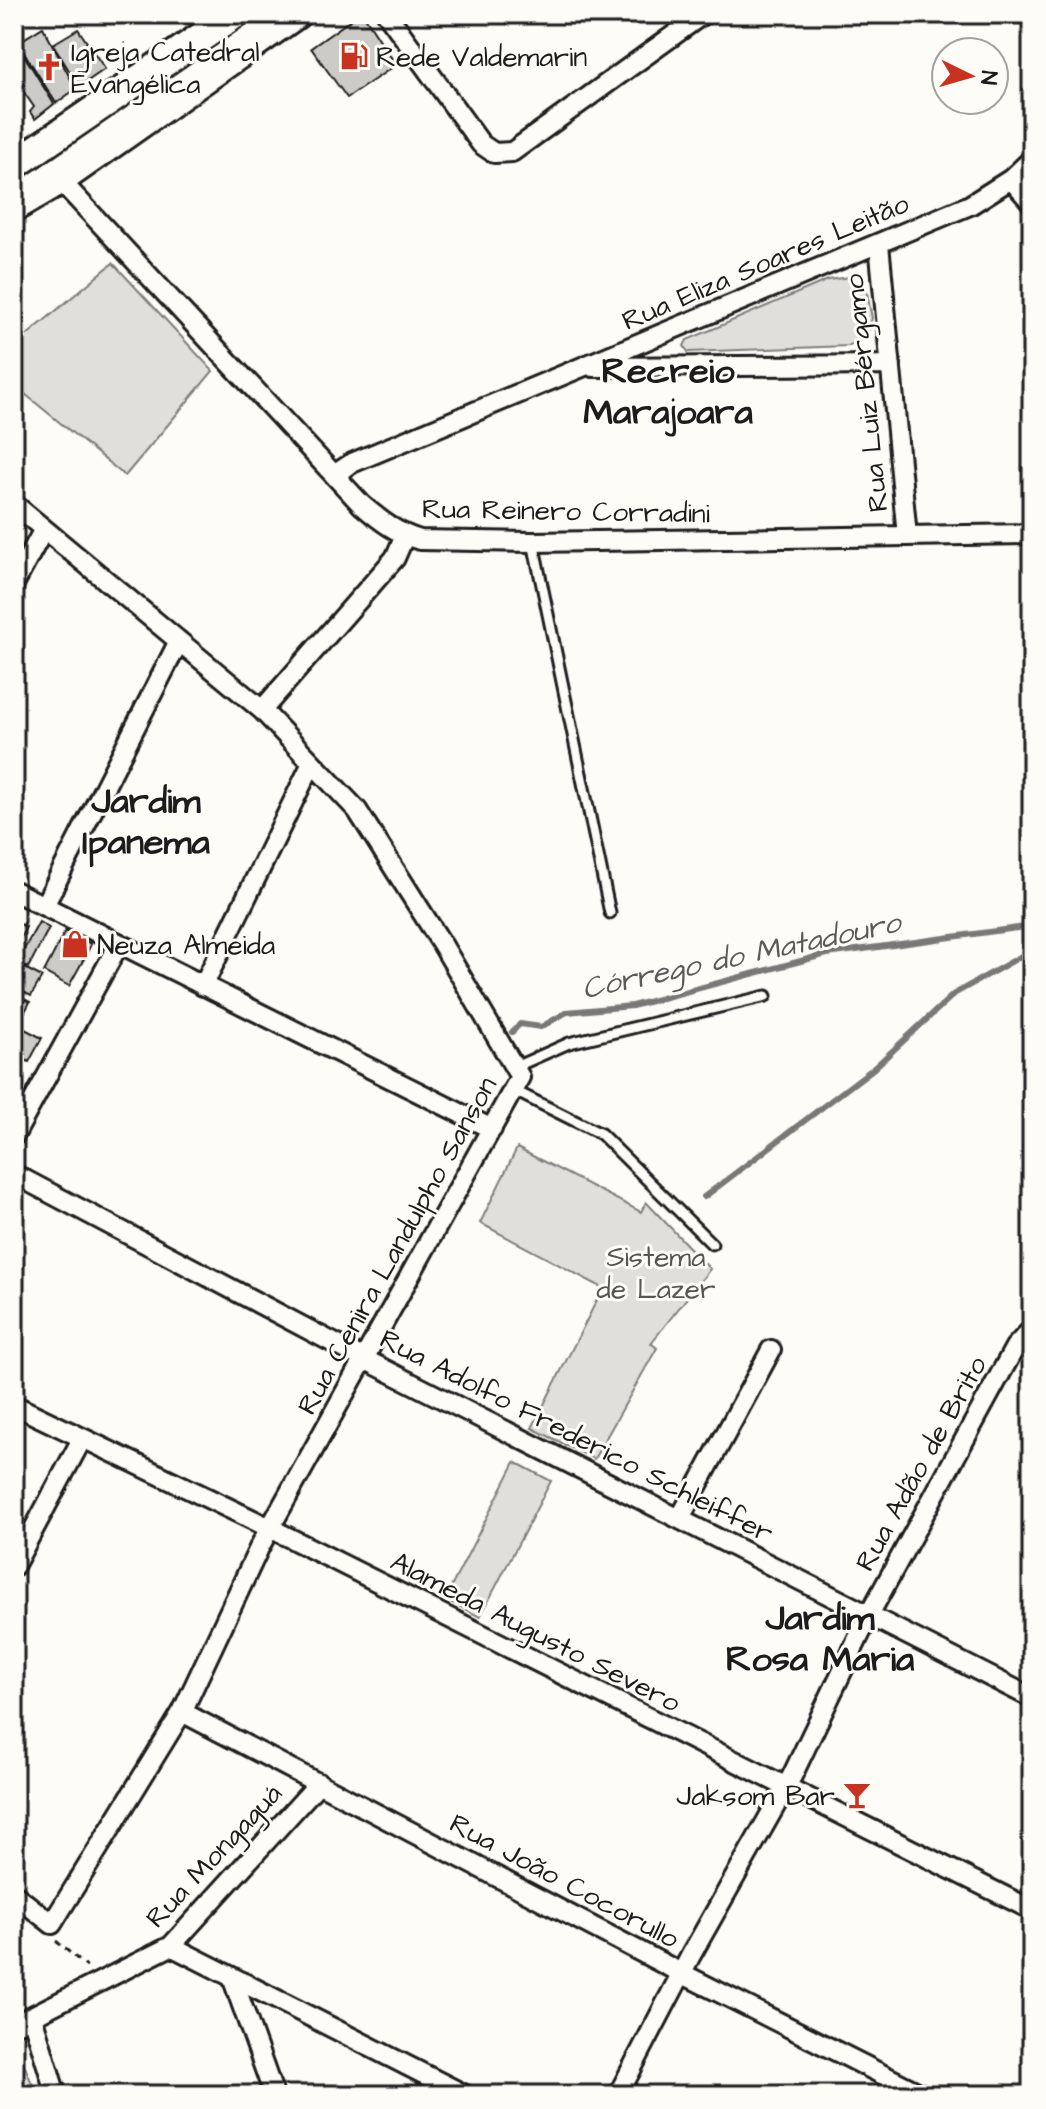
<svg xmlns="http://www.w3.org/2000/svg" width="1046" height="2109" font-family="'Architects Daughter',sans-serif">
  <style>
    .green { fill: #e0dfdb; stroke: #7e7e7c; stroke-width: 2 }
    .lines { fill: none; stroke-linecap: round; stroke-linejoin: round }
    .stream { stroke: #797876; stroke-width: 6 }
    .building { fill: #cccbc8; stroke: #1c1c1c; stroke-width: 2 }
    .lane-casing { stroke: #1c1c1c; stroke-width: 15 }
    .street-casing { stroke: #1c1c1c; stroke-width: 24 }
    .primary-casing { stroke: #1c1c1c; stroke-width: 34 }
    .path { stroke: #1c1c1c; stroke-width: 3; stroke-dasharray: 6 6; stroke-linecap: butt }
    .lane { stroke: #fdfcf7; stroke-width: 9 }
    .street { stroke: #fdfcf7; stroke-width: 18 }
    .primary { stroke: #fdfcf7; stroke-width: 28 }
    .labels { text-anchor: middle; stroke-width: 6; stroke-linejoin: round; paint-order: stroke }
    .poi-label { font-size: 28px; fill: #1c1c1c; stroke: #fdfcf7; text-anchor: start }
    .street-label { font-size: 28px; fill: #1c1c1c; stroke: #fdfcf7 }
    .park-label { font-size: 28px; fill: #575655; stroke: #fdfcf7 }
    .water-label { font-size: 30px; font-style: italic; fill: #5a5a58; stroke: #fdfcf7 }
    .district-label { font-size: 36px; font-weight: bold; fill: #1c1c1c; stroke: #fdfcf7 }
  </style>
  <rect width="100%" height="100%" fill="#fdfcf7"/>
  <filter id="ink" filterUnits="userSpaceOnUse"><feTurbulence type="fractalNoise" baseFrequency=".0125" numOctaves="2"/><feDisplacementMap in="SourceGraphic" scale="16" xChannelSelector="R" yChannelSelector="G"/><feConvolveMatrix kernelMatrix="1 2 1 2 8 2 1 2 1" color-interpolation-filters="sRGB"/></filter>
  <g filter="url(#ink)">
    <path class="green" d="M113 263 213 371 125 476 14 385V346Z
      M850 277 866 288 872 318 867 335 848 346 688 352 684 346 687 340 828 280Z
      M517 1148 641 1212 646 1202 710 1269 651 1343 657 1348 594 1459 532 1428 603 1288 480 1223Z
      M515 1462 551 1481 480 1617 445 1599Z
      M14 2043H15L36 2093 14 2080Z"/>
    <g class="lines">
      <path class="stream" d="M512 1032 520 1024 541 1027 567 1012 632 1006 827 954 1032 926
        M704 1197 874 1068 954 994 1032 950"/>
    </g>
    <path class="building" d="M359 14H363L396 65 347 98 311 48Z
      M43 27 76 89 56 103 20 46 22 40Z
      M78 29 105 69 79 87 53 44Z
      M19 47 54 104 35 119 30 112 34 107 14 78V50Z
      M197 54 200 59 124 113 120 107Z
      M14 921 26 927 14 951Z
      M39 922 49 928 28 968 17 962Z
      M65 931 91 944 85 957 59 943Z
      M59 943 85 957 69 986 44 972Z
      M17 964 42 977 31 996 14 987Z
      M14 994 30 1002 18 1025 14 1023Z
      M19 1026 42 1038 29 1062 14 1054V1033Z"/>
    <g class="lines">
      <defs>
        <path id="lane" d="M14 191 271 14
          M533 542 610 913
          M515 1067 569 1043 766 996
          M513 1090 601 1134 712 1244"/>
        <path id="street" d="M199 14 210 31
          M387 14 481 144 494 153 512 152 703 14
          M1011 179 1032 203
          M60 180 362 505C381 521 396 533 420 540L533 542 1032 534
          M879 244 907 536
          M593 367 891 365
          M334 475 352 463 970 205 1011 179 1032 159
          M14 504 262 710 357 810 442 944 520 1077 260 1546 182 1712 52 1924 14 1894
          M14 584 44 529
          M262 710 395 558 405 535
          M14 891 492 1129
          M44 906 179 641
          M203 986 312 763
          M14 1136 119 944
          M14 1174 364 1359 1032 1698
          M14 1405 272 1529 1032 1910
          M680 1518 771 1350
          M14 1566 82 1439
          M182 1712 681 1973 923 2095
          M171 1946 465 2095
          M232 1977 274 2095
          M32 2016 56 2095
          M14 2025 171 1946 319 1783
          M14 2093 16 2095
          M618 2095 691 1955 792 1776 870 1613 1015 1347 1032 1329"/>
        <path id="primary" d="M14 165 235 14
          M14 207 60 180 296 14"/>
      </defs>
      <use href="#lane" class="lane-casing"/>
      <use href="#street" class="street-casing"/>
      <use href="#primary" class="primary-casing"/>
      <path class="path" d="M56 1941 87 1967"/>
      <use href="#lane" class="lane"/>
      <use href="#street" class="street"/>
      <use href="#primary" class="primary"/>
    </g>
  </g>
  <defs>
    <symbol id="fuel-bare" viewBox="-9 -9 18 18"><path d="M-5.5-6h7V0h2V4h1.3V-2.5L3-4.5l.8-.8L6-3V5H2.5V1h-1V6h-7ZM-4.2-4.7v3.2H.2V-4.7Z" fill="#c8321e" stroke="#fdfcf7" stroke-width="2.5" paint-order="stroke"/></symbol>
    <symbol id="church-bare" viewBox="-9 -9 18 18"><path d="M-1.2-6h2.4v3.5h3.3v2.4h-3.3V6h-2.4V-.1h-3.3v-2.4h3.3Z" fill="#c8321e" stroke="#fdfcf7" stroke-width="2.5" paint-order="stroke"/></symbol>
    <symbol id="shop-bare" viewBox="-9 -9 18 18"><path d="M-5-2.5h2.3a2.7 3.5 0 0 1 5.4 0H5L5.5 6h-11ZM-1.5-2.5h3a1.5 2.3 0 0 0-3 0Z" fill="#c8321e" stroke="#fdfcf7" stroke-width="2.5" paint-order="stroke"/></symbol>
    <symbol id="bar-bare" viewBox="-9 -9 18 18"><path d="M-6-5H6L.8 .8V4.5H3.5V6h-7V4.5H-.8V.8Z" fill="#c8321e" stroke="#fdfcf7" stroke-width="2.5" paint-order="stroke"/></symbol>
  </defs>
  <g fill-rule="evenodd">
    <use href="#fuel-bare" x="334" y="36" width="40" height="40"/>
    <use href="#church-bare" x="29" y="47" width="40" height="40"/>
    <use href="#shop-bare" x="55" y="924" width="40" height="40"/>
    <use href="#bar-bare" x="837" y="1775" width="40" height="40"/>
  </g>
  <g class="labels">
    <g class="poi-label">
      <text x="71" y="61">Igreja Catedral<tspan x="71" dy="32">Evangélica</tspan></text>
      <text x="376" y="66">Rede Valdemarin</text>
      <text x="97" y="954">Neuza Almeida</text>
      <text x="835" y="1805" text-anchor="end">Jaksom Bar</text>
    </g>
    <g class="street-label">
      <text transform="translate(765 261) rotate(-23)" y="10">Rua Eliza Soares Leitão</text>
      <text transform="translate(865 393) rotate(-96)" y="10">Rua Luiz Bérgamo</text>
      <text transform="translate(566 510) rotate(1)" y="10">Rua Reinero Corradini</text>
      <text transform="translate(396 1245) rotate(-61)" y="10">Rua Cenira Landulpho Sanson</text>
      <text transform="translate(577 1435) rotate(27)" y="10">Rua Adolfo Frederico Schleiffer</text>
      <text transform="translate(920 1463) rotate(-61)" y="10">Rua Adão de Brito</text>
      <text transform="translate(536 1631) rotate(27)" y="10">Alameda Augusto Severo</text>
      <text transform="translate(213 1855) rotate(-47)" y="10">Rua Mongaguá</text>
      <text transform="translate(565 1880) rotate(28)" y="10">Rua João Cocorullo</text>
    </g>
    <g class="park-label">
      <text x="656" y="1266">Sistema<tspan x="656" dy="32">de Lazer</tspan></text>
    </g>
    <g class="water-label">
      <text transform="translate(741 955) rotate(-12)" y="10">Córrego do Matadouro</text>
    </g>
    <g class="district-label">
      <text x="668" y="382">Recreio<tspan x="668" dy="41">Marajoara</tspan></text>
      <text x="146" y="812">Jardim<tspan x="146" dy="41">Ipanema</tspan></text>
      <text x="820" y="1629">Jardim<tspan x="820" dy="41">Rosa Maria</tspan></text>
    </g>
  </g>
  <rect width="1046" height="2109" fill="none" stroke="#fdfcf7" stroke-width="48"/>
  <rect x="24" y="24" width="998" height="2061" fill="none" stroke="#1c1c1c" stroke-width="3" filter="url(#ink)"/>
  <g transform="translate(970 76) rotate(95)"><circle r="38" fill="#fdfcf7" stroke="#a3a29f" stroke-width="2"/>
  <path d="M0-6L14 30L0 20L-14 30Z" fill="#c8321e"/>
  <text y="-12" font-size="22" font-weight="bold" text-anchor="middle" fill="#1c1c1c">N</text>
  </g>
</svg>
